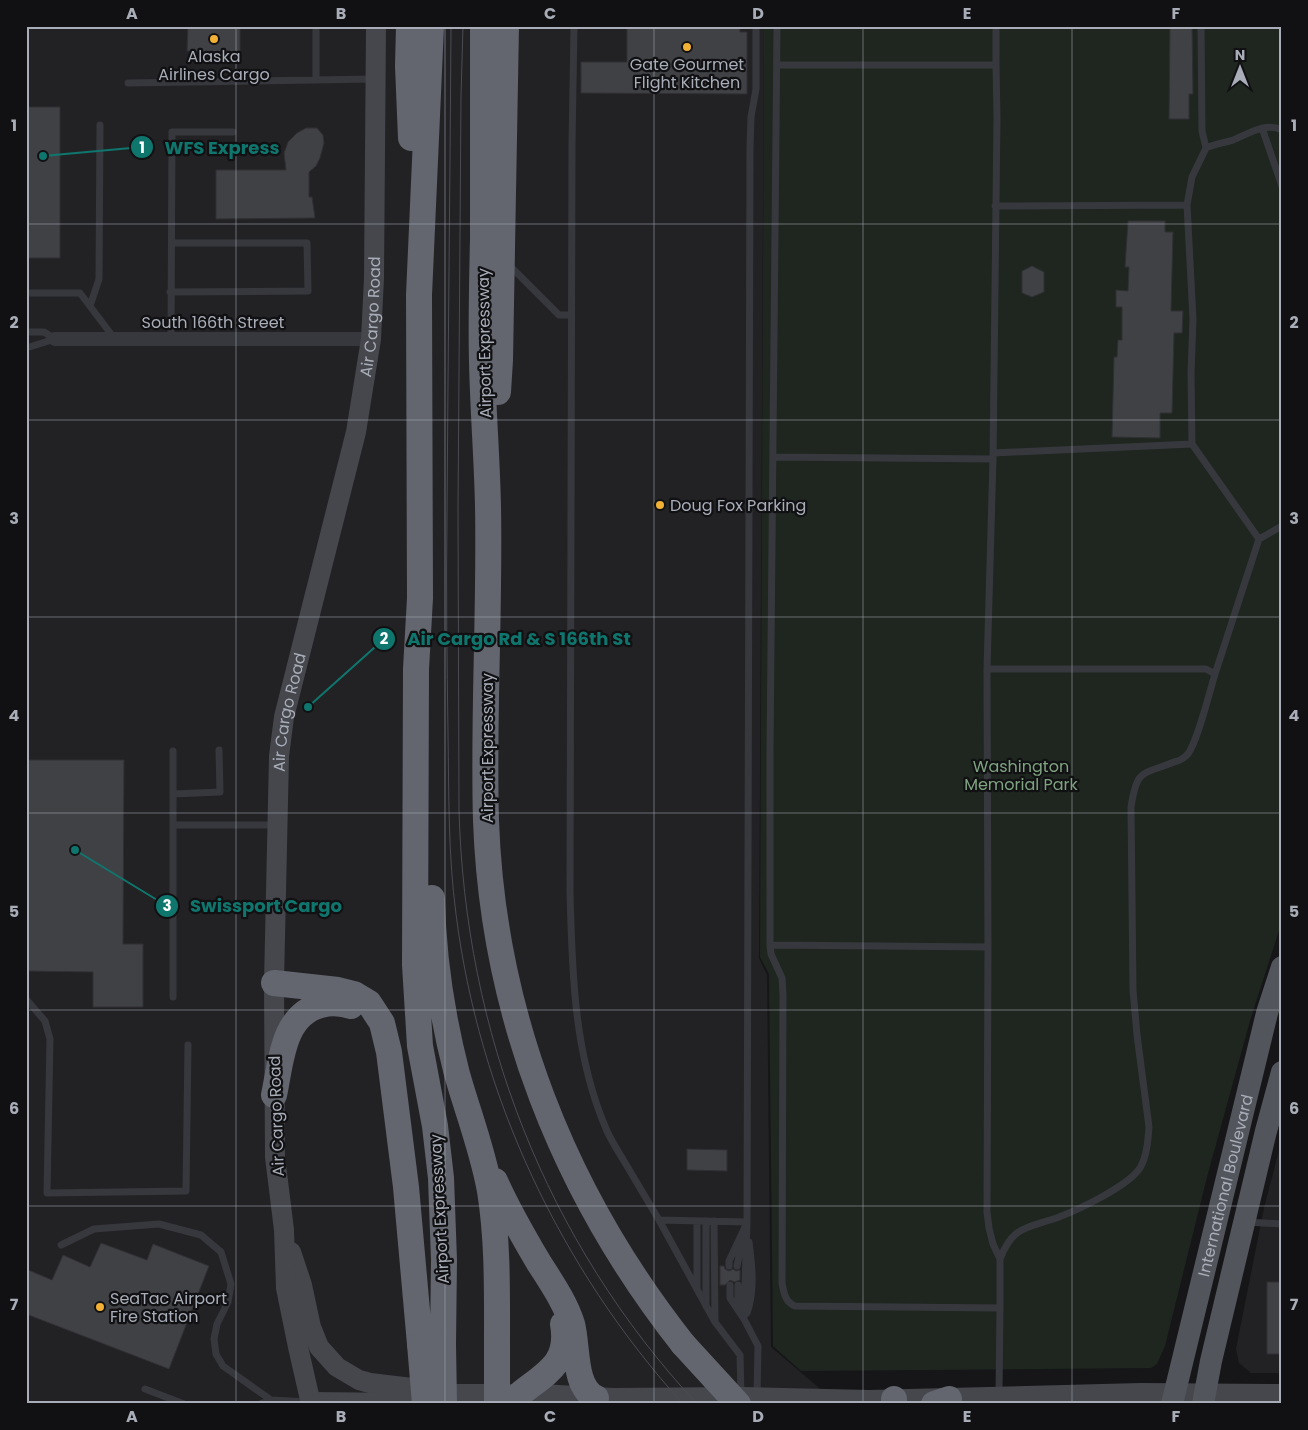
<svg xmlns="http://www.w3.org/2000/svg" width="1308" height="1430" font-family="Poppins,sans-serif">
  <style>
    .built { fill: #222225 }
    .green { fill: #1e261f }
    .building { fill: #404145; stroke: #303034 }
    .lines { fill: none; stroke-linecap: round; stroke-linejoin: round }
    .lane { stroke: #37383d; stroke-width: 7 }
    .street { stroke: #37383d; stroke-width: 14 }
    .secondary { stroke: #45474d; stroke-width: 20 }
    .primary { stroke: #53555c; stroke-width: 22 }
    .highway { stroke: #63666e; stroke-width: 26 }
    .tram { stroke: #4a4c52; stroke-width: 1 }
    .highway-bridge { stroke: #63666e; stroke-width: 26 }
    .grid { fill: none; stroke: #a8adb8; stroke-width: 1; stroke-opacity: 0.55 }
    .poi-dot { fill: #f2b134; stroke: #111113; stroke-width: 2 }
    .labels { text-anchor: middle; stroke-width: 4.5; stroke-linejoin: round; paint-order: stroke }
    .poi-label { font-size: 16px; fill: #a8adb8; stroke: #111113 }
    .street-label { font-size: 16px; fill: #a8adb8; stroke: #111113 }
    .park-label { font-size: 16px; fill: #7fa381; stroke: #111113 }
    .leader { fill: none; stroke: #0f766e; stroke-width: 2 }
    .callout-dot { fill: #0f766e; stroke: #111113; stroke-width: 2 }
    .mark-label { font-size: 15px; text-anchor: middle; font-weight: bold; fill: #fff }
    .callout-label { font-size: 18px; text-anchor: middle; font-weight: bold; fill: #0f766e; stroke: #111113; stroke-width: 4.5; stroke-linejoin: round; paint-order: stroke }
    .neatline { fill: none; stroke: #a8adb8; stroke-width: 2 }
    .grid-label { font-size: 16px; text-anchor: middle; font-weight: bold; fill: #a8adb8 }
  </style>
  <rect width="100%" height="100%" fill="#161618"/>
  <path class="built" d="M26 26H764L759 958 767 975 771 1347 838 1404H26Z
    M1282 1139V1373H1251L1239 1363 1236 1349 1264 1208Z"/>
  <path class="green" d="M764 26H1282V921L1250 1021 1207 1177 1165 1346 1157 1364 1151 1368 801 1371 773 1346 769 974 760 957Z"/>
  <path class="building" d="M188 26H240V52L187 51Z
    M627 26H740V32H747V94L581 93V62H627Z
    M1170 26H1192L1193 94H1189V119H1169Z
    M26 107H60V258H26Z
    M306 128H317L323 135 324 143 320 158 316 166 309 172V197H312L315 218 216 219V170H286L284 153 288 142 297 133Z
    M1128 221H1165V232H1173L1171 311H1183L1182 333H1174L1172 413H1160V438L1112 437 1114 357H1117L1118 340H1122V307H1116V290L1128 291 1129 267H1125Z
    M1032 266 1044 272V292L1032 297 1022 293V271Z
    M27 760H124L123 944H143V1007H93V972L26 971Z
    M687 1149 727 1150V1171L687 1170Z
    M101 1243 147 1260 153 1244 209 1266 169 1369 26 1314V1269L52 1280 63 1255 90 1267Z
    M720 1266H724L725 1269 729 1271 733 1269 736 1271 740 1270V1280L734 1282 730 1280 725 1285H720Z
    M1267 1282H1282V1354H1267Z"/>
  <g class="lines">
    <path class="lane" d="M574 26 572 144 570 892C572 973 574 1056 607 1131 612 1142 618 1151 624 1161 636 1181 647 1200 659 1220L747 1222
      M777 26 770 751V945L771 954 782 978 783 995 782 1283C784 1293 785 1302 795 1306L1000 1308 999 1394
      M777 65H996L997 118 993 459
      M996 65V26
      M316 80V26
      M128 83 373 79
      M1262 128 1282 186
      M1206 148C1215 144 1224 143 1233 140 1249 134 1264 122 1282 130
      M995 206 1187 205 1192 177 1206 148 1202 131 1201 26
      M508 264 559 315H571
      M170 292 308 291 307 243H172
      M26 293H80L114 338
      M90 306 99 279 100 125
      M26 332H44L55 339
      M171 339 172 132H233
      M26 348 55 339
      M993 453 1192 444 1191 373 1193 319 1187 205
      M773 457 993 459 987 669 988 947
      M1259 539 1282 526
      M987 669H1206L1215 674 1259 539 1192 444
      M173 751V997
      M173 794 220 792 219 750
      M174 825H276
      M770 945 988 947 987 1212 989 1228 993 1244 1000 1259V1308
      M26 999 45 1021 50 1039 47 1193 186 1191 188 1045
      M659 1220 715 1322 740 1355 741 1394
      M697 1221V1288
      M706 1221V1306
      M714 1221 715 1321
      M1247 1222 1282 1224
      M61 1245 94 1229 159 1224 201 1235 221 1252 231 1284 228 1302 217 1324 214 1339 216 1354 223 1366 271 1400
      M1000 1259C1013 1225 1028 1228 1059 1217 1080 1209 1128 1186 1140 1168 1147 1156 1148 1140 1149 1127L1137 1035 1133 990 1131 807C1137 768 1142 775 1174 762 1179 761 1184 758 1187 755 1197 744 1210 690 1215 674
      M729 1266V1261L745 1227
      M737 1266 742 1241
      M730 1285V1298L744 1319 758 1346 757 1395
      M738 1285V1300L742 1311
      M747 1313C755 1291 752 1265 749 1242
      M744 1319 747 1222 750 146 751 117 756 89V26
      M145 1389 184 1404
      M260 1404 271 1400 309 1402"/>
    <path class="street" d="M55 339H371"/>
    <g class="secondary">
      <path d="M291 1252 302 1285 311 1327 319 1347 337 1367 359 1380 370 1383 437 1391"/>
      <path d="M311 1402 402 1403 456 1394H540L613 1398 741 1397 869 1400 1141 1393 1282 1394"/>
      <path id="s1" d="M311 1404 298 1347 286 1288 284 1230 275 1157 274 983 279 756 284 717 356 432 371 339 374 278 376 26"/>
    </g>
    <g class="primary">
      <path id="s2" d="M1172 1404 1267 1013 1282 967"/>
      <path d="M1203 1404 1211 1361 1266 1131 1282 1072"/>
    </g>
    <path class="highway" d="M409 26 408 66 411 138
      M431 26 419 295 420 598 416 669 415 965 420 1046 435 1126 441 1178 444 1260 443 1344
      M483 26C483 97 483 168 483 239 482 280 481 321 482 362 483 410 487 458 488 506 490 611 483 716 486 821 493 1015 564 1193 683 1344
      M498 392 500 360 506 26
      M432 898C433 958 442 1016 457 1074 468 1113 483 1151 490 1191 498 1241 497 1293 497 1343
      M274 983 338 990 354 994 369 1003 382 1023 389 1052 406 1187 420 1344
      M274 1095C281 1063 282 1015 321 1005 331 1002 341 1003 351 1006
      M495 1181C508 1210 523 1236 539 1263 551 1282 565 1302 572 1324 578 1346 573 1387 596 1398
      M520 1394C546 1373 570 1363 563 1324
      M894 1399V1404
      M934 1404 949 1399"/>
    <path class="tram" d="M451 26C450 190 448 353 447 517 446 589 447 661 448 734 449 794 448 854 456 914 479 1096 560 1268 683 1404
      M463 26 461 97 458 510 459 810C465 1032 545 1240 697 1404"/>
    <path class="highway-bridge" d="M497 1343V1404
      M420 1344 425 1404
      M443 1344 444 1404
      M683 1344 738 1404"/>
  </g>
  <path class="grid" d="M236 26V1404M445 26V1404M654 26V1404M863 26V1404M1072 26V1404M26 224H1282M26 420H1282M26 617H1282M26 813H1282M26 1010H1282M26 1206H1282"/>
  <g class="poi-dot">
    <circle cx="214" cy="39" r="5"/>
    <circle cx="687" cy="47" r="5"/>
    <circle cx="660" cy="505" r="5"/>
    <circle cx="100" cy="1307" r="5"/>
  </g>
  <g class="labels">
    <g class="poi-label">
      <text x="214" y="62">Alaska<tspan x="214" dy="18">Airlines Cargo</tspan></text>
      <text x="687" y="70">Gate Gourmet<tspan x="687" dy="18">Flight Kitchen</tspan></text>
      <text x="670" y="511" text-anchor="start">Doug Fox Parking</text>
      <text x="110" y="1304" text-anchor="start">SeaTac Airport<tspan x="110" dy="18">Fire Station</tspan></text>
    </g>
    <g class="street-label">
      <text dy="6" stroke="none"><textPath href="#s1" startOffset="1101">Air Cargo Road</textPath></text>
      <text x="213" y="328">South 166th Street</text>
      <text transform="translate(484 343) rotate(-91)" y="6">Airport Expressway</text>
      <text dy="6" stroke="none"><textPath href="#s1" startOffset="696">Air Cargo Road</textPath></text>
      <text transform="translate(487 748) rotate(-90)" y="6">Airport Expressway</text>
      <text transform="translate(276 1116) rotate(-92)" y="6">Air Cargo Road</text>
      <text dy="6" stroke="none"><textPath href="#s2" startOffset="225">International Boulevard</textPath></text>
      <text transform="translate(439 1209) rotate(-93)" y="6">Airport Expressway</text>
    </g>
    <g class="park-label">
      <text x="1021" y="772">Washington<tspan x="1021" dy="18">Memorial Park</tspan></text>
    </g>
  </g>
  <path class="leader" d="M43 156L142 147M308 707L384 639M75 850L167 906"/>
  <g class="callout-dot">
    <circle cx="43" cy="156" r="5"/>
    <circle cx="308" cy="707" r="5"/>
    <circle cx="75" cy="850" r="5"/>
    <circle cx="142" cy="147" r="12"/>
    <circle cx="384" cy="639" r="12"/>
    <circle cx="167" cy="906" r="12"/>
  </g>
  <g class="mark-label">
    <text x="142" y="153">1</text>
    <text x="384" y="644">2</text>
    <text x="167" y="911">3</text>
  </g>
  <g class="callout-label">
    <text x="222" y="154">WFS Express</text>
    <text x="519" y="645">Air Cargo Rd &amp; S 166th St</text>
    <text x="266" y="912">Swissport Cargo</text>
  </g>
  <rect width="1308" height="1430" fill="none" stroke="#111113" stroke-width="55"/>
  <g transform="translate(1240 68)" stroke="#111113" stroke-width="4" paint-order="stroke">
  <path d="M0-4L9 19L0 12L-9 19Z" fill="#a8adb8"/>
  <text y="-8" font-size="14" font-weight="bold" text-anchor="middle" fill="#a8adb8">N</text>
  </g>
  <rect x="28" y="28" width="1252" height="1374" class="neatline"/>
  <g class="grid-label">
    <text x="132" y="19">A</text>
    <text x="341" y="19">B</text>
    <text x="550" y="19">C</text>
    <text x="758" y="19">D</text>
    <text x="967" y="19">E</text>
    <text x="1176" y="19">F</text>
    <text x="14" y="131">1</text>
    <text x="1294" y="131">1</text>
    <text x="14" y="328">2</text>
    <text x="1294" y="328">2</text>
    <text x="14" y="524">3</text>
    <text x="1294" y="524">3</text>
    <text x="14" y="721">4</text>
    <text x="1294" y="721">4</text>
    <text x="14" y="917">5</text>
    <text x="1294" y="917">5</text>
    <text x="14" y="1114">6</text>
    <text x="1294" y="1114">6</text>
    <text x="14" y="1310">7</text>
    <text x="1294" y="1310">7</text>
    <text x="132" y="1422">A</text>
    <text x="341" y="1422">B</text>
    <text x="550" y="1422">C</text>
    <text x="758" y="1422">D</text>
    <text x="967" y="1422">E</text>
    <text x="1176" y="1422">F</text>
  </g>
</svg>
